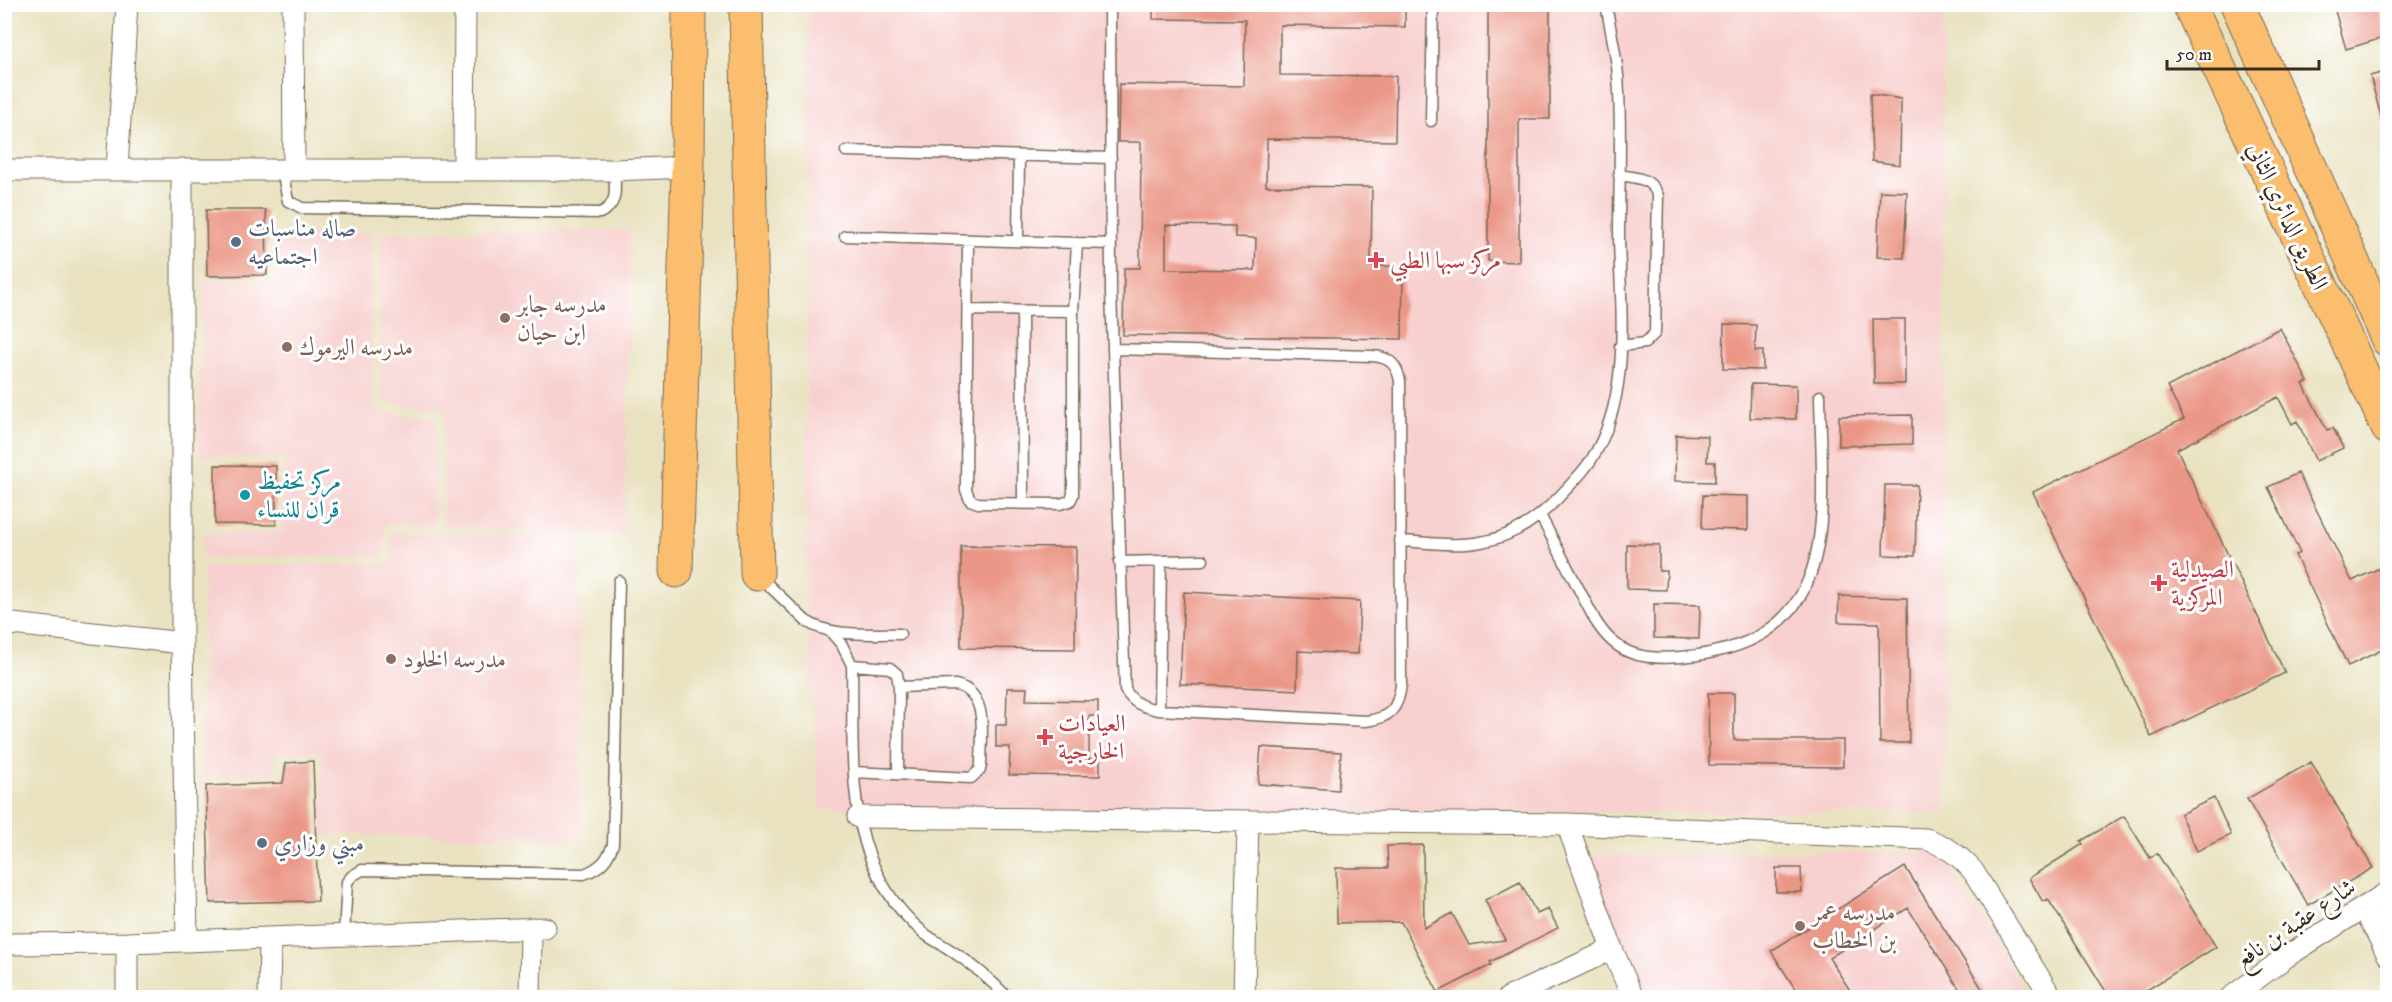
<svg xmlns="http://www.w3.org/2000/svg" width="2392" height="1002" font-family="'IM FELL DW Pica',Amiri,serif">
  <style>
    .built { fill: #f7d0cf }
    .building { fill: #eb9787; fill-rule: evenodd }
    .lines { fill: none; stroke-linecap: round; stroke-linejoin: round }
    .service-casing { stroke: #786a57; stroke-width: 13 }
    .minor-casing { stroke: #786a57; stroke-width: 23 }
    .primary-casing { stroke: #786a57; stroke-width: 35 }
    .service { stroke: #fff; stroke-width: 10 }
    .minor { stroke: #fff; stroke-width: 21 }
    .primary { stroke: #fbbe6e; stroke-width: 33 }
    .service-dot { fill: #5c6f8a; stroke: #fff; stroke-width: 2 }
    .health-dot { fill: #e0444e; stroke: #fff; stroke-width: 2 }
    .education-dot { fill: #8d6e63; stroke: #fff; stroke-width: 2 }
    .culture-dot { fill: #0f9aa8; stroke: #fff; stroke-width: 2 }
    .labels { text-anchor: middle; stroke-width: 6; stroke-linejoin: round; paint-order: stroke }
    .street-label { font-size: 24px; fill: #3b2a1e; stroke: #fff }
    .service-label { font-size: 24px; fill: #4e5e75; stroke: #fff; text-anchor: start }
    .health-label { font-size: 24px; fill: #be3a42; stroke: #fff; text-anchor: start }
    .education-label { font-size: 24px; fill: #785e54; stroke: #fff; text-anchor: start }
    .culture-label { font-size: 24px; fill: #0d838f; stroke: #fff; text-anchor: start }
  </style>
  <rect width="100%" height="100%" fill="#fff"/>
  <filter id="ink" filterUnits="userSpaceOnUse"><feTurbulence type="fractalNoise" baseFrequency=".0167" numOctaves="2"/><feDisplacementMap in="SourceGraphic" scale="12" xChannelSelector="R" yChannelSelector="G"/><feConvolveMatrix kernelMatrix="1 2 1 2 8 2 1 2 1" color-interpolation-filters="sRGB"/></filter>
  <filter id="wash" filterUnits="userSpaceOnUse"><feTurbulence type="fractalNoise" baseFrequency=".008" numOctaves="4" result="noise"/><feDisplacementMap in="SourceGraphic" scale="24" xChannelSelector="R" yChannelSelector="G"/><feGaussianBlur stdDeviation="1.35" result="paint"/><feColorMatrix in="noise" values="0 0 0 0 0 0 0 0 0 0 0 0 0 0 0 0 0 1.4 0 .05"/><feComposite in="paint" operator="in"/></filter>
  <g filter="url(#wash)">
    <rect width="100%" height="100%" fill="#e9e2c0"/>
    <path class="built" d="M809 5H1943L1945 813 820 809 806 606Z
      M631 230 624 536 443 526 444 408 382 403 379 232Z
      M275 233H371L373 412 436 417 434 525 386 524 383 556 203 559 202 534 280 532 285 458 198 457 204 281H275Z
      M390 533 579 537 581 839 320 834 323 751 276 754 275 773 201 777 204 567 391 563Z
      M1940 851 2029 997H1644L1583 855Z"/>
    <g id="blocks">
      <path class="building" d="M1153 4H1405V27L1280 25V75L1396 76 1395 141 1267 139 1266 186 1372 187 1371 266H1403L1402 339 1123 335 1124 268H1140L1141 142H1118L1119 84 1244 86 1245 20 1153 19ZM1166 225 1235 226V237L1256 238 1255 270 1166 269Z
        M1488 4H1550V119H1519V262L1488 261Z
        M2333 4H2377L2386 37 2346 49Z
        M2388 71V120H2382L2370 76Z
        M1870 94 1901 99 1900 165 1872 161Z
        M1880 191 1907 192 1904 258 1877 257Z
        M206 210H266L267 275 207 276Z
        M1873 319H1905V384H1874Z
        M1724 324 1756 325 1755 351H1763V370L1723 369Z
        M2280 328 2308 382 2303 384 2327 430 2333 428 2343 448 2316 461 2297 421 2292 424 2278 397 2177 449 2285 673 2151 737 2033 492 2184 419 2167 387Z
        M1751 384 1796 385V419L1750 418Z
        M1912 415V444L1839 446V416Z
        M1676 435 1708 436 1707 462H1715V482L1675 481Z
        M215 465 276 466V525L215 524Z
        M2298 473 2352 581 2382 567 2388 579V647L2348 666 2295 555 2300 553 2268 487Z
        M1885 485H1917L1915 556 1883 555Z
        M1703 495 1748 496V530L1702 529Z
        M1627 544 1659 545V571H1667L1666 590 1627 589Z
        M961 546 1076 547 1075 649 961 648Z
        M1184 592 1360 601 1358 654 1298 651 1297 690 1180 684Z
        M1839 596 1907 598 1909 743H1880L1879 623 1838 622Z
        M1654 604 1700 605 1699 639 1654 638Z
        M1007 688H1027L1026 700 1098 701V716H1089V759H1100V776L1009 775 1010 747H996V725H1006Z
        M1708 693H1734V740H1843V767L1709 765Z
        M1261 747 1341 752 1338 790 1258 784Z
        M313 761 318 901 210 903 206 786 283 783 286 763Z
        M2311 762 2373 868 2308 905 2247 799Z
        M2214 798 2231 835 2197 851 2180 814Z
        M2124 816 2150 858 2157 853 2216 947 2134 998H2110L2048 899 2043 902 2029 878 2083 844 2081 841Z
        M1423 845 1424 928 1452 913 1469 945 1505 940 1485 900 1520 882 1537 914 1548 909 1558 928 1490 962 1491 965 1438 992 1401 922 1337 923 1336 868H1388L1387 846Z
        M1905 867 1988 998H1965L1908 908 1829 958 1855 998H1801L1771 951Z
        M1776 868H1801L1802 892H1776Z"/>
    </g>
  </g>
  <g filter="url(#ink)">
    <use href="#blocks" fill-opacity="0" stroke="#786a57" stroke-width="1.5"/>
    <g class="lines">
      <defs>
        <path id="service" d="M1110 4 1111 292 1125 690C1134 704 1143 707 1159 710L1366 721C1390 718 1398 709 1401 685L1400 381C1397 364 1389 357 1372 356L1114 349
          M1431 121 1433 4
          M846 151 1111 158
          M282 169 288 201 302 208 600 213C619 205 615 188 614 170
          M1619 175C1636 178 1651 177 1658 196L1655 333 1645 343 1620 346
          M845 236 1111 244
          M968 240 966 490 970 500 978 503 1060 504 1070 501 1073 495V311L1077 243
          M1018 241 1019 156
          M968 310 1073 311
          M1022 311 1023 503
          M1540 515 1595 620C1617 656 1642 660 1681 657 1845 642 1822 520 1820 396
          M1400 541C1426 542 1455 547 1481 542 1512 537 1537 520 1558 498 1569 486 1582 474 1591 460 1633 396 1620 308 1619 235 1619 182 1622 128 1618 76 1616 52 1610 28 1606 4
          M1119 562 1203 560
          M759 576 806 621C832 638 869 633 900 634
          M830 631 842 645 852 665C854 762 841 865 925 934 933 940 943 945 952 951 972 964 991 980 1008 998
          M852 665 890 668 897 674 899 687 956 685C990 693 981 737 981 765L980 770 971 778 854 772
          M1159 710 1161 561
          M898 774 899 687
          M344 935 347 882 352 876 362 870 584 874C600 868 608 860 613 844L619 581"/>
        <path id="minor" d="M293 4 294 169
          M117 169 127 4
          M182 169V643L187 941
          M4 170H614L688 167
          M464 170 465 4
          M4 623 182 643
          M858 817 1567 824 1926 839C1946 846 1959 855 1973 871L2052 998
          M1567 824 1612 949 1633 998
          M2364 908 2388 955
          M127 943V998
          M4 944 127 943 545 928
          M269 998 270 939
          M530 998 531 928
          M1244 998 1248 821
          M1508 998 1612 949
          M2230 998 2286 957 2388 892"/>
        <path id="primary" d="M746 4 757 574
          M2189 4 2388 428
          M2237 4 2388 340
          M676 571 688 167 689 4"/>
      </defs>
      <use href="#service" class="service-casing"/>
      <use href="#minor" class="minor-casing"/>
      <use href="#primary" class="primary-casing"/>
      <use href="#service" class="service"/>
      <use href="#minor" class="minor"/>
      <use href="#primary" class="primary"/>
    </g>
  </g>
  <g class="service-dot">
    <circle cx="236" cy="242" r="6"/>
    <circle cx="262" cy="843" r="6"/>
  </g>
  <g class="health-dot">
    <path d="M1373 251h6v6h6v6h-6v6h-6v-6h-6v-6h6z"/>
    <path d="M2156 574h6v6h6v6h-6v6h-6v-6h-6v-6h6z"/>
    <path d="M1042 728h6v6h6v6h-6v6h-6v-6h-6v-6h6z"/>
  </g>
  <g class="education-dot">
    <circle cx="505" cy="318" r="6"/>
    <circle cx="287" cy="347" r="6"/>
    <circle cx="391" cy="659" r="6"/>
    <circle cx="1800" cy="926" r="6"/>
  </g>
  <circle class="culture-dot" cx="245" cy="495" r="6"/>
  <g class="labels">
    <g class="street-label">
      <text transform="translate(2288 216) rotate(65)" y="8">الطريق الدائري الثاني</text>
      <text transform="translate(2295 923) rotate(-34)" y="8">شارع عقبة بن نافع</text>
    </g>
    <g class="service-label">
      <text x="248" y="236">صاله مناسبات<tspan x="248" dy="28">اجتماعيه</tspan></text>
      <text x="274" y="851">مبني وزاري</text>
    </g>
    <g class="health-label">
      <text x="1390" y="268">مركز سبها الطبي</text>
      <text x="2171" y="577">الصيدلية<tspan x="2171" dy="28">المركزية</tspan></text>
      <text x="1058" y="731">العيادات<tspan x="1058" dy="28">الخارجية</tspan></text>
    </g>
    <g class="education-label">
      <text x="517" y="312">مدرسه جابر<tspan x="517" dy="28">ابن حيان</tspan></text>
      <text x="299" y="355">مدرسه اليرموك</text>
      <text x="403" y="667">مدرسه الخلود</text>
      <text x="1812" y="920">مدرسه عمر<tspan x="1812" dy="28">بن الخطاب</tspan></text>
    </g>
    <g class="culture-label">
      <text x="257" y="489">مركز تحفيظ<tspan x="257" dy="28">قران للنساء</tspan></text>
    </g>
  </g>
  <rect width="2392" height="1002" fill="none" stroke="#fff" stroke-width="24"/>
  <path d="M2167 60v9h152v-9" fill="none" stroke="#3b2a1e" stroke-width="3"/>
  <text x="2176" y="60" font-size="18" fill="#3b2a1e" stroke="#ffffff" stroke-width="4.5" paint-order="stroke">50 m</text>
</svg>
